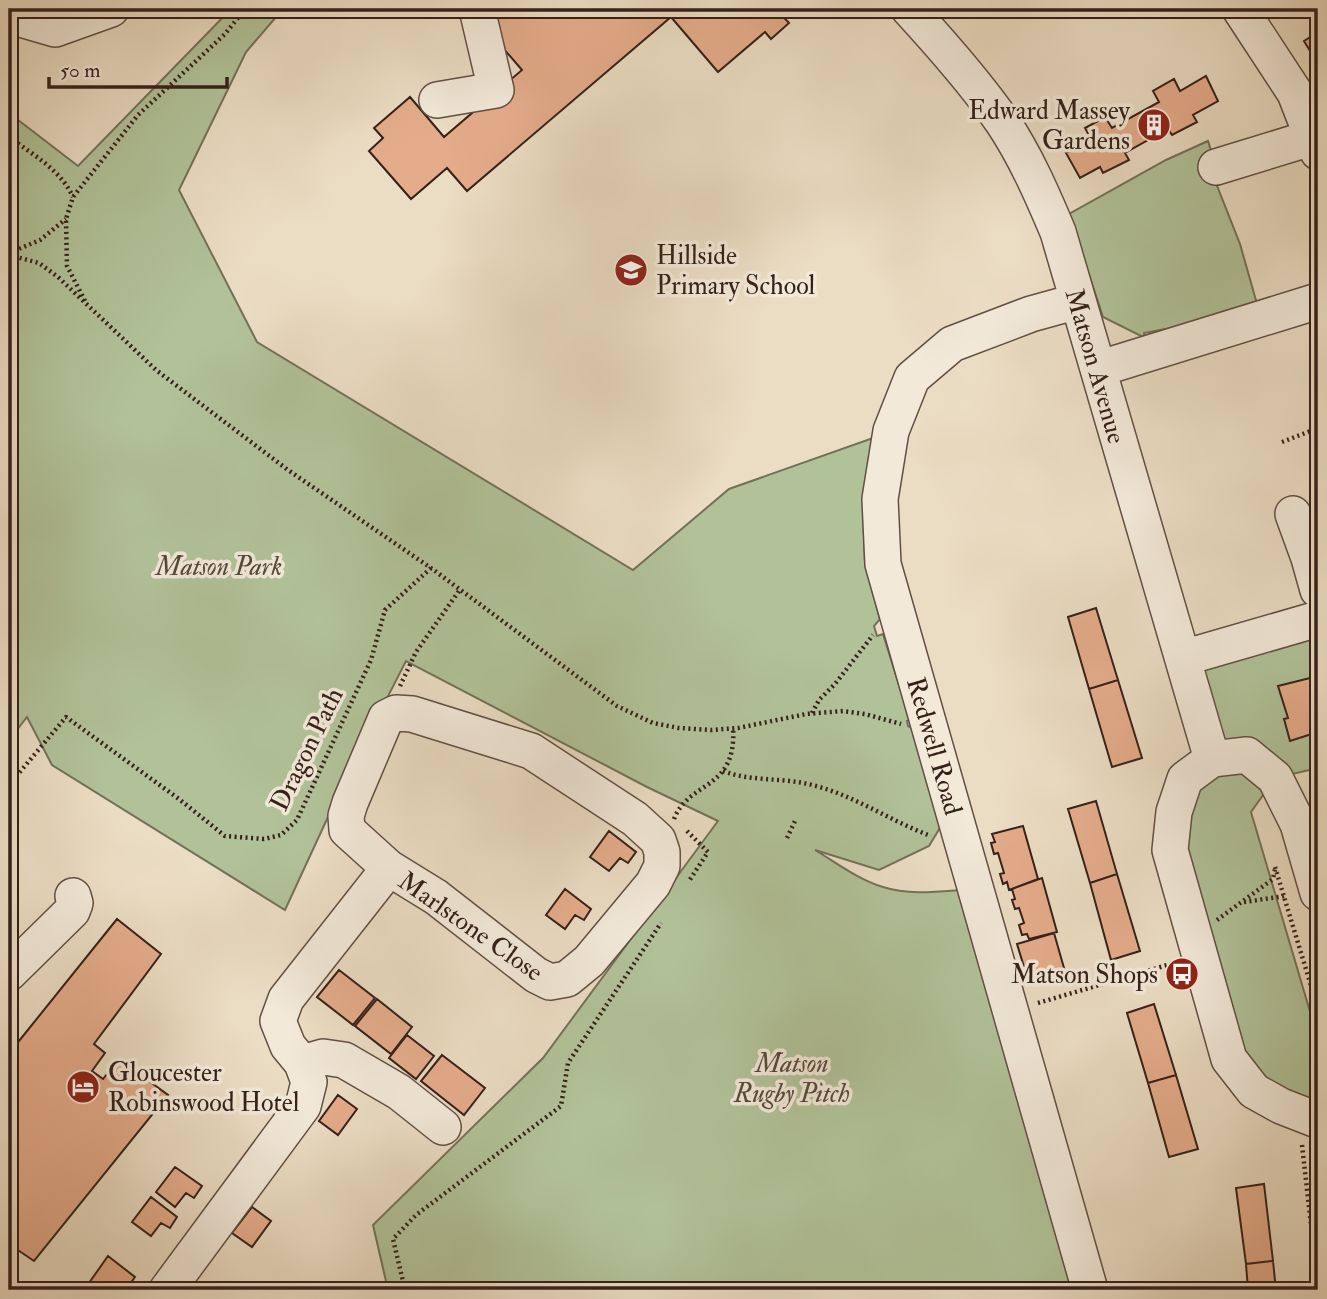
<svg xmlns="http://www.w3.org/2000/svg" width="1327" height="1299" font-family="'IM FELL Double Pica',serif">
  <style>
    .green { fill: #b1c299; stroke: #737159; stroke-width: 2 }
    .building { fill: #e5ac8b; stroke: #352019; stroke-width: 2 }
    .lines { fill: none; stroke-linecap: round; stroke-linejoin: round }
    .minor-casing { stroke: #624f44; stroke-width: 38 }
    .path { stroke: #352019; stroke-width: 4.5; stroke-dasharray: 2 3.5; stroke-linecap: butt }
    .minor { stroke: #f2e9d9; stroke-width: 35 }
    .labels { text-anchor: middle; stroke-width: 7; stroke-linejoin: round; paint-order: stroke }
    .poi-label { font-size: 26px; fill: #352019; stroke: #f2e9d9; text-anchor: end }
    .street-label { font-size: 26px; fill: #352019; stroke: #f2e9d9 }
    .park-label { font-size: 26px; font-style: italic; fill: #544839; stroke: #f2e9d9 }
  </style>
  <rect width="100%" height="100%" fill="#ebddc4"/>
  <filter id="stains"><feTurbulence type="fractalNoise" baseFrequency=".00286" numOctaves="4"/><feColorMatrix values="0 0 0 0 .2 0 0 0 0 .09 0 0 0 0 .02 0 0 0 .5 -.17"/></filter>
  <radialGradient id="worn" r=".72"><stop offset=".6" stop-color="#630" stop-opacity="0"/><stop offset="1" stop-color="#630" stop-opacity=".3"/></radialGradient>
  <path class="green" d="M231 9H283L246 52 179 190 257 342 633 570 729 489 873 438 863 508 865 563 880 619 874 626 877 636 883 634 910 720 907 721 908 726 914 729 941 826 929 846 879 870 815 850C837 863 859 880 883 887 908 895 935 892 960 890L1077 1290H388L373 1225 543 1058 718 821 647 787 406 661 346 778 285 910 52 765 27 717 9 740V113L78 166Z
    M1208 141 1213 157 1214 178 1240 244 1257 304 1171 328 1144 333 1145 338 1103 317 1069 214 1166 160Z
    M1318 619V768L1275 778 1212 759 1183 658Z
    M1222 765 1271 784 1251 812 1311 1015 1318 1017V1099L1302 1102 1283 1097 1244 1055 1181 848 1197 776Z"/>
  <path class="building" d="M502 9H590L592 11 595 9H776L789 23 771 39 765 32 718 72 671 17 467 191 447 168 411 199 369 151 383 138 374 128 410 97 444 137 522 70 483 25Z
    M1318 32V64L1304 41Z
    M1206 76 1218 101 1193 115 1197 122 1172 135 1168 129 1125 153 1129 160 1103 173 1100 167 1080 178 1066 153 1091 139 1085 128 1105 117 1112 128 1159 102 1153 91 1174 79 1180 91Z
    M1096 608 1118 680 1089 689 1068 617Z
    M1318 676V732L1290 741 1284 719 1288 718 1278 686Z
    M1118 680 1142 758 1112 767 1089 689Z
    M1096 801 1117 874 1090 883 1068 809Z
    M1023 826 1038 879 1009 890 1007 882 1003 884 1000 874 1004 873 998 853 994 854 991 843 995 842 992 834Z
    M609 831 636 852 628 863 620 858 609 871 590 857Z
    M1117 874 1140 951 1111 960 1090 883Z
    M1042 878 1057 932 1029 939 1027 934 1022 935 1019 925 1024 923 1019 908 1015 909 1012 900 1015 899 1012 889Z
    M565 889 591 909 584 920 575 915 565 929 546 915Z
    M117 919 161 954 94 1044 105 1053 92 1071 103 1079 119 1059 168 1095 34 1261 9 1244V1033L19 1041Z
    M1054 933 1066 975 1046 981 1042 969 1023 976 1022 971 1025 970 1017 944Z
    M339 970 375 998 353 1025 317 997Z
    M377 999 412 1027 391 1054 355 1026Z
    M1154 1004 1176 1075 1148 1083 1127 1013Z
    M407 1035 434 1056 416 1079 389 1058Z
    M442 1055 485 1088 464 1115 421 1081Z
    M1176 1075 1198 1149 1169 1157 1148 1083Z
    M338 1095 357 1109 338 1135 319 1121Z
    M175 1167 202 1186 194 1198 186 1193 175 1207 156 1192Z
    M1264 1184 1273 1261 1246 1264 1236 1188Z
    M151 1197 177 1217 170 1228 161 1223 151 1236 132 1222Z
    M252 1207 271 1221 252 1247 232 1233Z
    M108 1256 135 1277 127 1288 119 1283 113 1290H100L89 1283Z
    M1273 1261 1276 1290H1248L1246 1264Z"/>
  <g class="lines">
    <defs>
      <path id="minor" d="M909 9C942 45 974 81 1002 121 1025 155 1042 194 1058 232L1212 759
        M1240 9 1295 93 1318 152
        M9 12 14 17 55 29 111 9
        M437 100 496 90 477 9
        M1216 167 1314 137
        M1078 301 1031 314 952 344 912 378 891 431 880 499 883 564 1090 1290
        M1098 369 1318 301
        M1293 514 1309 558
        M1318 555 1309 558 1318 590
        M1183 658 1318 619
        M396 713 412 714 531 751 635 819 658 840 662 852V866L653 884 589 961 567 979 550 982 536 975 436 897 389 868 347 830 346 816 350 803 386 718Z
        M9 973 72 911 75 903 73 896
        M302 1063 323 1057 344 1060 399 1092 443 1127
        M1317 1120 1281 1106 1254 1091 1229 1059 1170 850 1174 812 1185 779 1212 759 1247 755 1275 778 1298 824 1318 893
        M167 1290 303 1106 309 1082 302 1063 288 1046 278 1021 286 999 389 868"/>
    </defs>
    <use href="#minor" class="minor-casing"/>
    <path class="path" d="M9 137C33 155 60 169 73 197
      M9 253 40 240 66 219
      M9 255 39 263 58 277 156 370 288 470 431 568 617 706 653 723 679 728 711 730 738 728 806 714 843 711 865 714 901 724
      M85 301 67 266 66 219 73 197 138 115 225 34 245 9
      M1282 442 1318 428
      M400 686 416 652 459 591
      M812 713 819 700 835 684 873 635
      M723 771C751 782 782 777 812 785 854 795 890 821 931 836
      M9 785 66 717 179 799 225 836 264 839 281 835 297 820 371 660 385 610 431 568
      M674 819C689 780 737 791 733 728
      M687 831 708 852 689 881
      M787 838 795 821
      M1275 867 1318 1009
      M1244 902 1285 896
      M1217 920 1273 879 1275 869
      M1038 1003 1174 963
      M1302 1145 1318 1287
      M405 1290 393 1239 416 1215 561 1106 568 1063 661 923"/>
    <use href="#minor" class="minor"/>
  </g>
  <defs>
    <symbol id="building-disc" viewBox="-11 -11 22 22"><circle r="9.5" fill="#8f2418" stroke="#f2e9d9"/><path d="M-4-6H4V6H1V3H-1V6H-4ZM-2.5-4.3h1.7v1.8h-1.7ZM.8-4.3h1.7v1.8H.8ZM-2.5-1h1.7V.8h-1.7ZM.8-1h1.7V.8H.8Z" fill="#fff"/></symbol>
    <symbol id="school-disc" viewBox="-11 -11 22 22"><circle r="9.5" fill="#8f2418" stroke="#f2e9d9"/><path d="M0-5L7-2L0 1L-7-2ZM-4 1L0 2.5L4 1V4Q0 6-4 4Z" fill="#fff"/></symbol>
    <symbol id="bus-disc" viewBox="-11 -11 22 22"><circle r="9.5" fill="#8f2418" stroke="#f2e9d9"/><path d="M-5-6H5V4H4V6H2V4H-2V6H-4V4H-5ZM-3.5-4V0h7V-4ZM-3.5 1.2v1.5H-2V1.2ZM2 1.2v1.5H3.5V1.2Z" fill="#fff"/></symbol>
    <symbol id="hotel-disc" viewBox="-11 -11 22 22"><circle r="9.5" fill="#8f2418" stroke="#f2e9d9"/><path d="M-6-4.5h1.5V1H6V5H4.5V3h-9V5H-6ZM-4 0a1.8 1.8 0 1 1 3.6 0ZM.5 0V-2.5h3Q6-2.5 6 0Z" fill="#fff"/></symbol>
  </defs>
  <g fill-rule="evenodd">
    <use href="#building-disc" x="1135" y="106" width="38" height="38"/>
    <use href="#school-disc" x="612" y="251" width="38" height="38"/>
    <use href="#bus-disc" x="1163" y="955" width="38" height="38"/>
    <use href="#hotel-disc" x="64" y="1068" width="38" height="38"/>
  </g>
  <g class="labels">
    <g class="poi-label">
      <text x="1130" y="119">Edward Massey<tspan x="1130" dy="30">Gardens</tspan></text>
      <text x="656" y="264" text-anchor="start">Hillside<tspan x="656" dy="30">Primary School</tspan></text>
      <text x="1158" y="983">Matson Shops</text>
      <text x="108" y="1081" text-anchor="start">Gloucester<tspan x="108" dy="30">Robinswood Hotel</tspan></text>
    </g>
    <g class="street-label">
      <text transform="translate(1096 366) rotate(74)" y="9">Matson Avenue</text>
      <text transform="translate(935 746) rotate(74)" y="9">Redwell Road</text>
      <text transform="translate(306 749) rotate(-64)" y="9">Dragon Path</text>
      <text transform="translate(471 926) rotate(35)" y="9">Marlstone Close</text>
    </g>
    <g class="park-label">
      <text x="219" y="575">Matson Park</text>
      <text x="792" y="1072">Matson<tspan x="792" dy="30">Rugby Pitch</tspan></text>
    </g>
  </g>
  <rect width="1327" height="1299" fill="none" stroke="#ebddc4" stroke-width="35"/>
  <rect x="10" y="10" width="1306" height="1278" fill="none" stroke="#352019" stroke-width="3.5"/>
  <rect x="18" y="18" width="1292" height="1264" fill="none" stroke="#352019" stroke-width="2"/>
  <path d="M49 77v10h178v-10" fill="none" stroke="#352019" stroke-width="3.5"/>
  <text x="60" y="77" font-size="21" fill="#352019" stroke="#f2e9d9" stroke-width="5" paint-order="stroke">50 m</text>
  <rect width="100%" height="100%" filter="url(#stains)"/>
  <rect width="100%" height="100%" fill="url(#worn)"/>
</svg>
